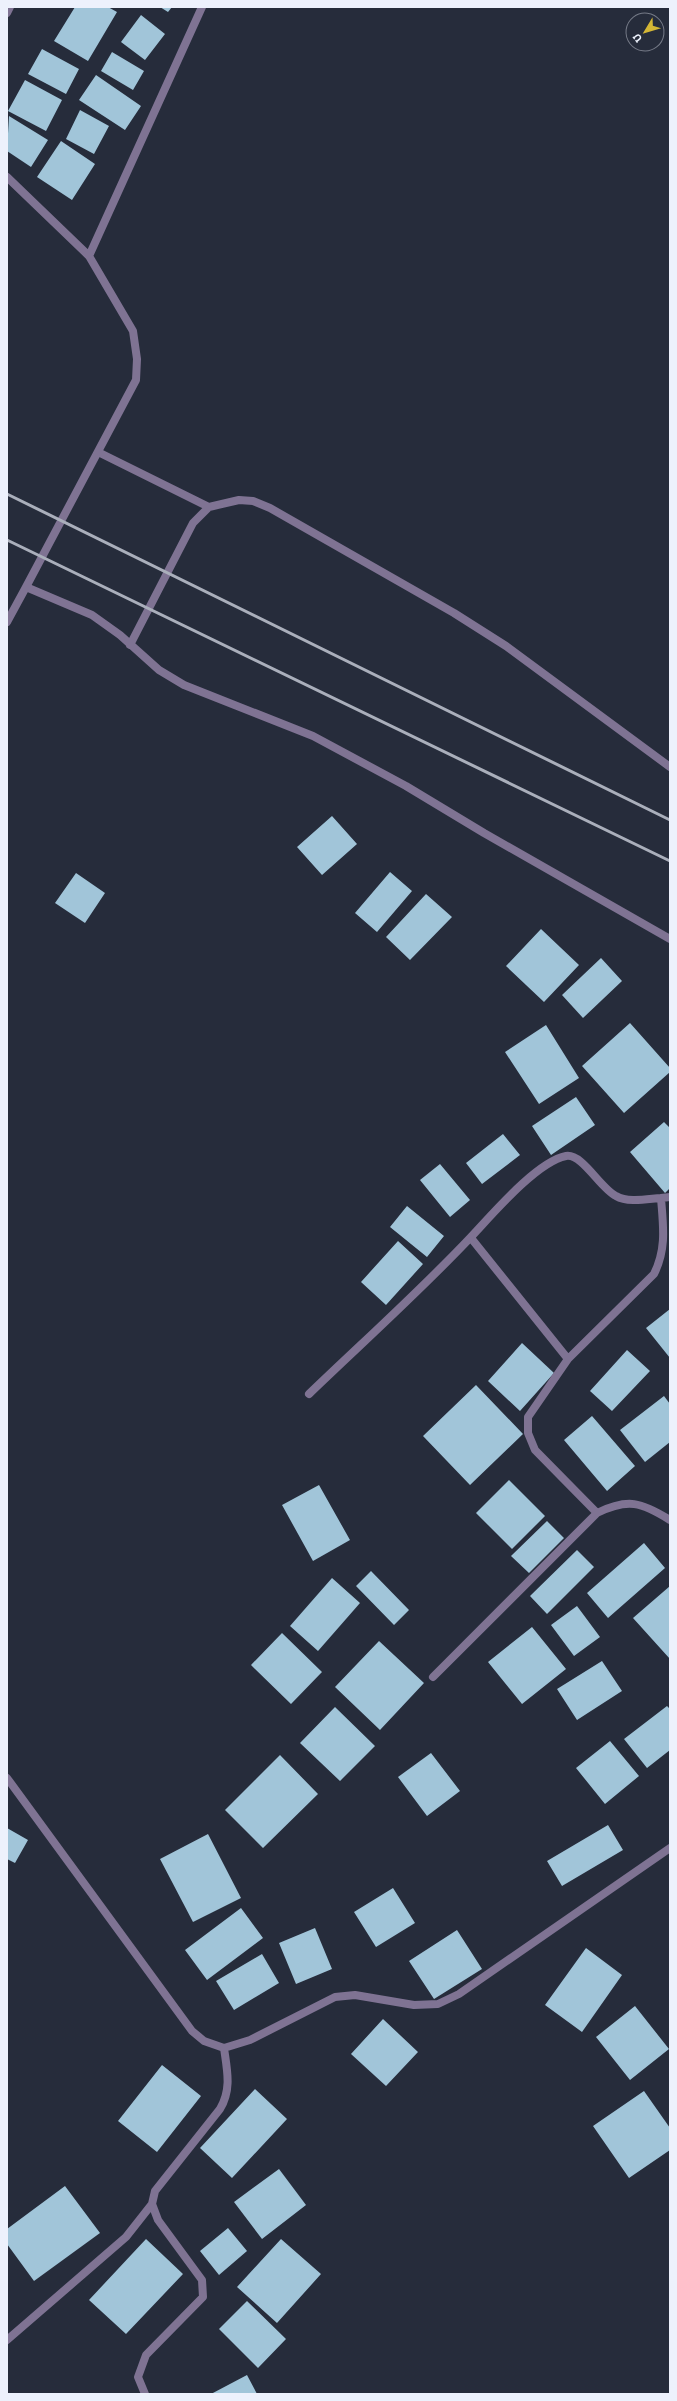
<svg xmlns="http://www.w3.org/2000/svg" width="677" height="2401" font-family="'Zilla Slab',serif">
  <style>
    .building { fill: #a1c5d9 }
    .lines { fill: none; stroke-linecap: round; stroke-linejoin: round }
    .minor { stroke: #7f7393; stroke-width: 8 }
    .rail { stroke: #aaafbb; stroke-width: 3 }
  </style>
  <rect width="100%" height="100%" fill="#262c3b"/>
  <path class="building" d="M75 7H108L117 12 88 61 54 41Z
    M160 7H172L168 12Z
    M141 15 165 34 145 60 121 42Z
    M42 49 79 69 66 94 28 74Z
    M112 52 144 71 133 90 101 71Z
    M96 75 141 106 125 130 79 100Z
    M25 80 62 100 46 131 8 111Z
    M80 110 109 126 94 154 66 139Z
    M9 116 48 140 31 167 7 151Z
    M61 141 95 164 72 200 37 177Z
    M332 816 357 844 322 875 297 847Z
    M390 872 412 891 377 932 355 913Z
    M76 873 105 893 85 923 55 903Z
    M426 894 452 917 410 960 386 937Z
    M541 929 579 965 544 1002 506 966Z
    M601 958 622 981 583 1018 562 995Z
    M630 1023 670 1068V1072L624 1113 582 1066Z
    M546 1025 579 1078 539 1104 505 1052Z
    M576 1097 595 1125 551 1155 532 1126Z
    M664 1122 670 1128V1188L665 1193 630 1152Z
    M503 1134 520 1155 482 1184 466 1163Z
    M440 1164 470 1200 450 1217 420 1180Z
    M407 1206 444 1236 427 1257 390 1227Z
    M398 1241 423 1264 386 1305 361 1282Z
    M670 1309V1358L646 1328Z
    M522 1343 554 1373 520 1411 488 1381Z
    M627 1350 650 1371 612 1411 590 1391Z
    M476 1385 523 1434 470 1485 423 1436Z
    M664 1396 670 1404V1442L645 1462 620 1430Z
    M592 1416 635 1466 607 1491 564 1440Z
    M509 1480 545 1516 512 1549 476 1513Z
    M319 1485 350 1540 313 1561 282 1505Z
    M547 1521 564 1538 529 1573 511 1556Z
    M644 1543 665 1568 608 1618 587 1593Z
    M577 1550 594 1567 547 1614 530 1596Z
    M371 1571 409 1610 394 1625 356 1586Z
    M332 1578 360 1603 318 1651 290 1626Z
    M670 1586V1659L633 1618Z
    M577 1606 600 1637 574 1656 551 1625Z
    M532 1627 566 1669 522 1704 488 1662Z
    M282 1633 322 1672 291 1704 251 1665Z
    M379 1641 424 1683 380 1730 335 1687Z
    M602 1661 622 1691 577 1720 557 1689Z
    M667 1706 670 1709V1750L647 1768 624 1739Z
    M335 1707 375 1746 340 1781 300 1743Z
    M610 1741 639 1776 605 1804 576 1768Z
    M431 1753 460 1791 427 1816 398 1777Z
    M280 1755 318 1794 263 1848 225 1810Z
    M608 1825 623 1850 562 1886 547 1861Z
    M7 1828 28 1840 15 1863 7 1859Z
    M208 1834 241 1898 193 1922 160 1859Z
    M393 1888 415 1923 376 1947 354 1912Z
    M241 1908 263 1938 207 1980 185 1950Z
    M315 1928 332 1969 296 1984 279 1943Z
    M457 1930 482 1969 434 1999 409 1961Z
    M586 1948 622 1975 582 2032 545 2005Z
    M262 1954 279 1983 234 2010 216 1981Z
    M635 2006 669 2049 630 2080 596 2037Z
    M383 2019 418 2052 386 2086 351 2054Z
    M162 2065 201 2096 157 2152 118 2121Z
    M255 2089 287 2119 232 2178 200 2148Z
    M644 2091 670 2128V2150L629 2178 593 2126Z
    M279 2169 306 2205 262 2239 234 2202Z
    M65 2186 100 2233 34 2281 7 2244V2229Z
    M228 2228 247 2251 219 2275 200 2251Z
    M146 2239 183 2274 126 2334 89 2300Z
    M281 2239 321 2274 277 2323 237 2287Z
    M247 2301 286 2339 258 2368 219 2329Z
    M247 2375 257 2394H211Z"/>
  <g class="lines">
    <path class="minor" d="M7 13 10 7
      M7 177 89 256 133 331 137 359 136 380 26 587 92 615 120 635 159 670 184 685 313 736 406 786 484 833 670 939
      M89 256 202 7
      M98 452 209 507
      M7 622 26 587
      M130 645 193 523 209 507 239 500 253 501 270 508 454 613 506 646 670 767
      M661 1198 670 1197
      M471 1238 568 1359
      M309 1394C363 1342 419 1292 470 1238 491 1216 536 1162 566 1156 582 1153 600 1188 616 1196 628 1203 647 1199 661 1198 663 1225 667 1248 654 1274L568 1359 528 1417V1433L535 1450 597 1513
      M433 1677 597 1513C628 1498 641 1502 670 1520
      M7 1778 192 2031 204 2041 224 2048 250 2040 335 1997 355 1995 414 2005 438 2004 459 1994 670 1848
      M7 2340 126 2237 152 2204
      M145 2394 138 2377 146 2355 203 2297 202 2280 158 2220 152 2204 155 2191 220 2109C232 2089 227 2070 224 2048"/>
    <path class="rail" d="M7 494 670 820
      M7 540 670 861"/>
  </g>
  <rect width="677" height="2401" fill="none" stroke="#edf1fc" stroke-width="16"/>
  <g transform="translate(645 32) rotate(232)"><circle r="19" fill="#262c3b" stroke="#767b88"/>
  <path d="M0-3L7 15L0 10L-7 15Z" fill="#d3b635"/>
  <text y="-6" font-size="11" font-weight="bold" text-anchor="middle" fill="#edf1fc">U</text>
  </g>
</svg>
